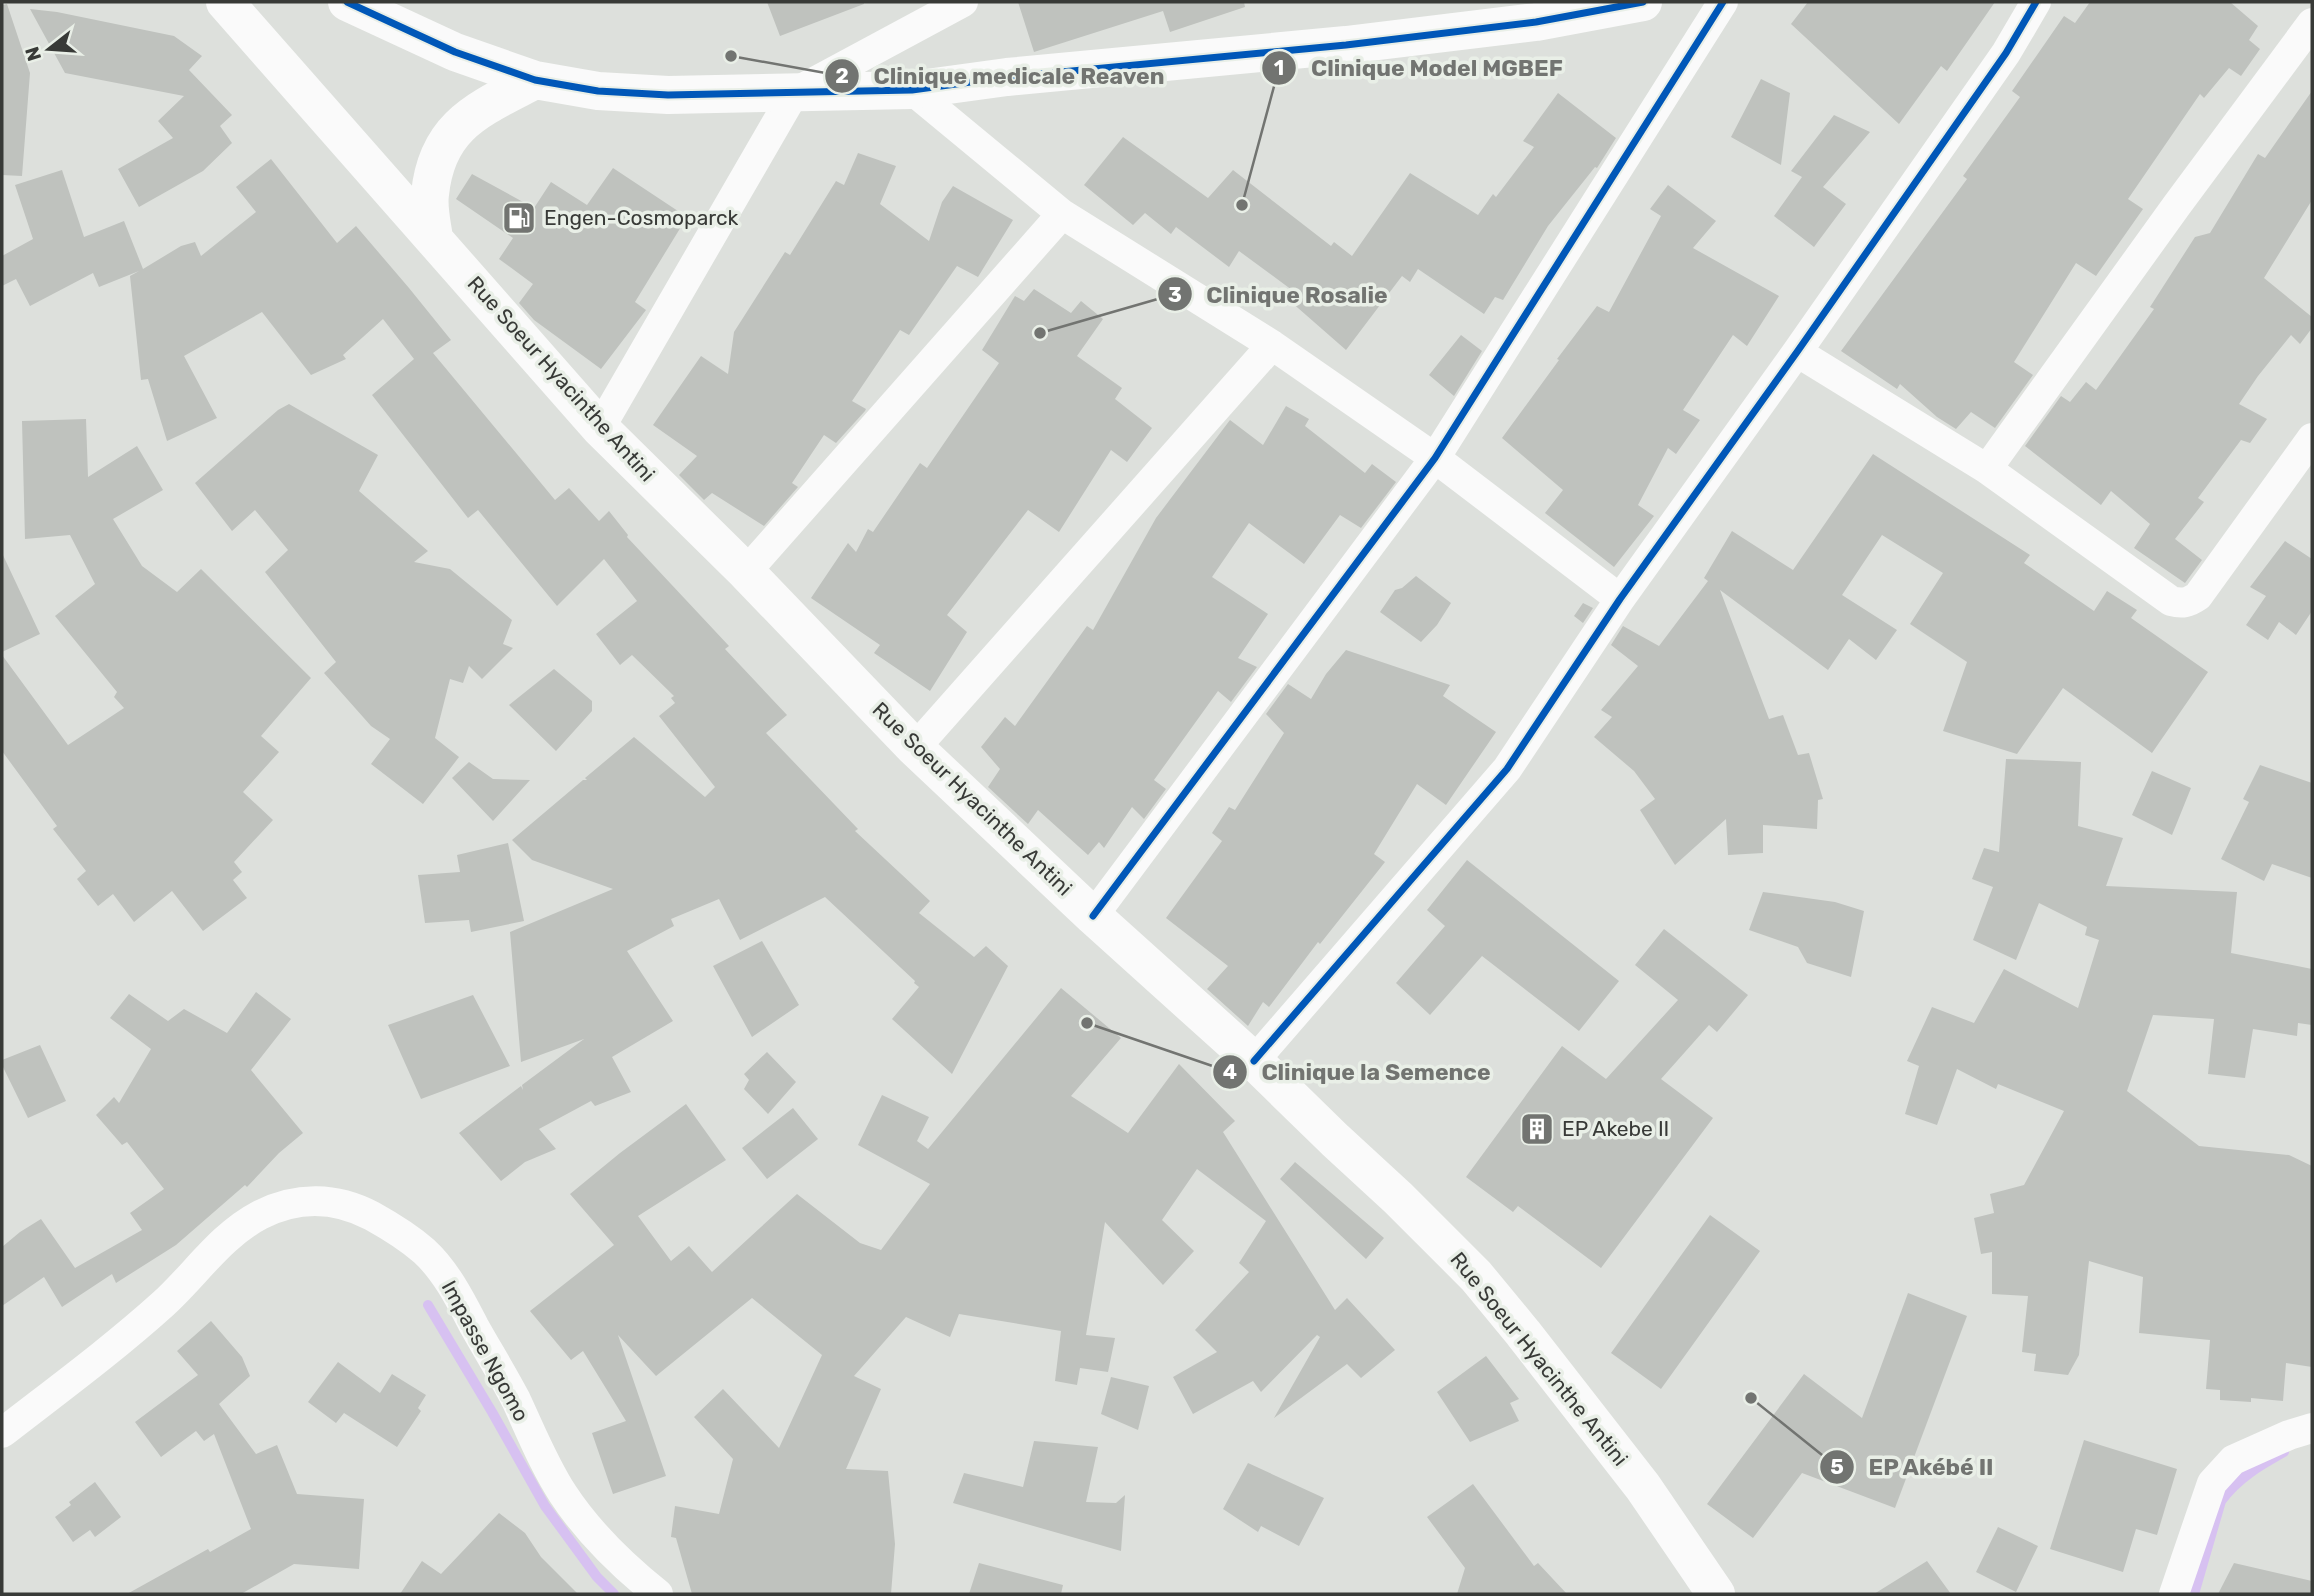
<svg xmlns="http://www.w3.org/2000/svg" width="2314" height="1596" font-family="Rubik,sans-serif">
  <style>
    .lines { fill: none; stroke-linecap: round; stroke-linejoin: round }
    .stream { stroke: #d7c1f1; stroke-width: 10 }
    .building { fill: #bfc2be }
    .street { stroke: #fafafa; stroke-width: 30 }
    .secondary { stroke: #fafafa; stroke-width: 38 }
    .cycleway-casing { stroke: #e9efe7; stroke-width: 11 }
    .cycleway { stroke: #0057b8; stroke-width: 7 }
    .labels { text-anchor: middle; stroke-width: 7; stroke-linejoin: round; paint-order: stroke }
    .poi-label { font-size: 21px; fill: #383a37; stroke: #e9efe7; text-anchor: start }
    .street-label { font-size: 21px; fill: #383a37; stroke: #e9efe7 }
    .leader { fill: none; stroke: #727471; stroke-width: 2.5 }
    .callout-dot { fill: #727471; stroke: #e9efe7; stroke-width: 2.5 }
    .mark-label { font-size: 21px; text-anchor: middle; font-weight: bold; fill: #fff }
    .callout-label { font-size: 23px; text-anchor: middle; font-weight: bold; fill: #727471; stroke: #e9efe7; stroke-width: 7; stroke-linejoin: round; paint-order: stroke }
  </style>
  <rect width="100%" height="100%" fill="#dde0dc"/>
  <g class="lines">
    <path class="stream" d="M428 1305 492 1412 545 1506 597 1577 614 1594
      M2194 1594 2221 1501C2238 1478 2259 1466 2284 1452"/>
  </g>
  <path class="building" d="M767 2H864V4L780 36Z
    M1018 2H1244L1245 7 1170 32 1163 11 1034 52Z
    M1808 2H1995L1947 71 1941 66 1899 124 1791 24Z
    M2090 2H2230L2258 26 2249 40 2260 49 2241 76 2229 68 2204 98 2200 94 2128 199 2143 209 2096 276 2076 263 2014 362 2033 375 1995 428 1971 412 1956 429 1937 417 1900 384 1897 389 1841 351 1967 179 1963 176 2020 97 2012 91 2064 16 2075 23Z
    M7 4 30 73 22 176 2 175V5Z
    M30 9 57 12 174 36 202 56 189 70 232 115 220 126 232 143 203 171 139 207 118 169 173 138 158 121 184 96 65 73Z
    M1761 79 1790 93 1781 165 1731 137Z
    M2312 91V200L2264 278 2312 317V328L2300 344 2291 335 2258 376 2239 404 2267 419 2250 443 2241 440 2198 498 2204 502 2175 539 2202 560 2185 583 2134 548 2150 524 2111 491 2101 505 2025 446 2061 396 2070 402 2086 382 2096 390 2154 309 2150 307 2195 237 2210 233 2258 154 2265 158Z
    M1558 93 1616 138 1597 168 1595 167 1548 226 1503 300 1495 297 1484 314 1418 269 1410 282 1402 276 1346 350 1290 301 1296 293 1239 251 1229 267 1176 227 1171 234 1145 213 1133 225 1084 185 1123 137 1208 198 1233 170 1331 246 1334 242 1352 256 1410 173 1478 215 1493 194 1496 197 1534 147 1523 141Z
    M1834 115 1870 132 1823 187 1846 204 1814 247 1774 216 1802 177 1791 171Z
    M858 153 896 166 880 204 929 241 942 202 953 186 1013 220 978 277 957 266 909 335 900 330 852 401 866 409 865 411 836 443 824 435 792 483 798 487 764 526 712 493 704 500 679 475 697 456 653 425 701 356 728 374 734 332 785 252 790 255 836 181 844 185Z
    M271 159 337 243 356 226 409 288 451 340 433 353 555 500 569 488 599 521 609 511 628 535 627 537 729 646 725 649 787 715 766 733 858 829 855 831 930 901 919 913 974 957 986 946 1008 966 952 1074 892 1019 919 987 914 983 915 981 825 897 740 940 719 899 671 919 674 926 627 951 673 1021 612 1057 631 1092 595 1106 591 1101 539 1129 556 1149 525 1162 501 1181 459 1133 521 1086 523 1090 522 1085 584 1039 521 1062 510 932 613 889 532 860 512 840 583 780H587L585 778 634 737 705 797 715 787 659 716 675 703 671 698 674 696 632 655 620 665 596 634 637 601 604 559 557 606 478 510 468 518 372 395 414 359 383 319 343 355 346 359 311 375 262 312 184 356 217 418 167 441 148 379 141 380 130 276 139 271 99 287 93 273 30 306 16 279 2 286V256L33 239 15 185 62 170 84 237 124 221 143 269 181 246 195 242 201 256 256 212 236 187Z
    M613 168 687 217 635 302 646 310 601 369 534 320 519 303 533 284 499 259 513 238 456 199 472 174 534 208 551 182 587 205Z
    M1668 185 1716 221 1693 248 1779 296 1747 346 1733 335 1683 410 1700 420 1676 454 1668 448 1638 505 1654 516 1614 567 1545 513 1563 490 1502 438 1559 360 1557 359 1597 306 1609 312 1661 216 1650 209Z
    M1034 289 1071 313 1081 301 1103 319 1077 356 1122 388 1115 399 1152 428 1127 462 1111 450 1059 532 1028 510 947 615 967 632 930 691 874 653 880 645 811 598 848 543 856 552 868 529 873 532 920 463 927 468 999 363 982 350 1015 296 1024 301Z
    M1461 335 1482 351 1454 396 1429 375Z
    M289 404 378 455 359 491 428 551 414 562 450 569 512 620 503 644 513 648 482 679 469 666 463 683 450 679 435 738 459 757 423 804 371 764 390 739 371 726 324 673 336 662 265 572 288 550 255 510 232 531 195 483 278 410Z
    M1286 406 1309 419 1305 426 1365 473 1372 464 1396 482 1361 528 1340 515 1304 564 1249 523 1212 577 1268 614 1238 658 1257 667 1231 702 1218 691 1154 780 1166 789 1144 819 1132 807 1104 848 1099 842 1088 855 1038 810 1028 824 988 787 1000 769 981 747 1005 717 1015 726 1087 626 1093 630 1156 518 1230 420 1263 445Z
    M86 419 88 477 137 446 163 490 113 519 142 566 177 592 201 569 311 678 261 736 279 752 243 792 273 820 234 862 242 872 233 880 247 898 203 931 172 891 134 922 113 894 98 906 77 879 86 871 53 829 57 826 2 751V655L68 745 124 708 114 697 117 692 55 616 95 584 70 535 25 539 22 421Z
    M1873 454 2030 555 2024 563 2094 611 2107 591 2137 610 2131 618 2208 672 2152 753 2063 688 2017 754 1943 731 1967 662 1910 624 1943 573 1882 535 1842 595 1897 630 1876 660 1849 639 1828 670 1720 590 1769 719 1783 715 1798 755 1809 753 1823 799 1818 800 1817 829 1763 825V853L1728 855 1726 819 1675 865 1640 810 1655 799 1634 771 1594 737 1612 717 1601 710 1638 666 1611 645 1623 626 1659 646 1708 581 1704 578 1732 531 1793 570Z
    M2285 541 2312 559V611L2296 635 2279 622 2268 640 2246 625 2266 596 2250 587Z
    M2 553 40 634 2 652Z
    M1416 576 1451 603 1437 625 1421 642 1380 612 1395 590 1402 588Z
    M1583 603 1593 608 1583 623 1574 616Z
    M1346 650 1450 685 1443 696 1496 732 1446 805 1417 784 1374 854 1385 862 1320 944 1318 942 1269 1007 1263 1002 1248 1026 1207 989 1228 966 1166 918 1222 841 1212 833 1229 807 1235 810 1284 733 1266 714 1288 684 1311 699 1326 674Z
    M554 669 592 701V711L556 751 509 705Z
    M2006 759 2081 762 2078 826 2123 838 2106 886 2237 892 2231 953 2312 969V1025L2298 1023 2297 1036 2253 1029 2245 1078 2208 1074 2214 1019 2153 1015 2127 1091 2199 1146 2289 1155 2312 1166V1367L2286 1363 2283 1401 2251 1398V1402L2220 1400V1390L2206 1389 2210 1340 2139 1333 2143 1277 2089 1261 2079 1355 2068 1375 2034 1371 2036 1354 2022 1352 2028 1296 1992 1294V1252L1981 1254 1974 1218 1994 1213 1990 1194 2024 1185 2064 1111 1998 1084 1996 1089 1957 1069 1937 1125 1905 1114 1919 1066 1907 1061 1932 1007 1974 1023 2004 969 2078 1008 2099 940 2085 935 2087 927 2039 903 2016 960 1973 940 1993 887 1972 879 1984 848 1999 852Z
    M469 762 493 779 530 780 493 821 452 778Z
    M2260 765 2312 783V878L2272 864 2264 881 2221 859 2249 802 2243 799Z
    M2152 771 2191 788 2172 835 2132 815Z
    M508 843 524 921 471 932 469 920 425 923 418 875 460 872 457 855Z
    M1467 860 1619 981 1579 1031 1482 956 1430 1015 1396 983 1445 926 1427 910Z
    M1763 892 1835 902 1864 911 1851 977 1807 963 1798 947 1749 930Z
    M1664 929 1748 995 1717 1032 1709 1025 1661 1079 1713 1118 1601 1268 1518 1206 1513 1212 1466 1177 1562 1046 1606 1079 1678 1000 1635 965Z
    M762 941 799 1005 752 1037 713 966Z
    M1061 988 1121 1038 1071 1096 1128 1133 1179 1064 1235 1121 1223 1132 1335 1310 1347 1298 1395 1350 1361 1378 1347 1364 1274 1418 1320 1337 1317 1335 1261 1392 1253 1381 1193 1414 1173 1377 1217 1352 1195 1330 1249 1272 1239 1263 1266 1221 1197 1169 1162 1220 1194 1251 1163 1285 1105 1222 1086 1335 1115 1338 1108 1372 1080 1368 1077 1385 1055 1381 1061 1331 959 1314 950 1337 906 1317 854 1376 881 1389 846 1469 888 1471 895 1544 891 1594H692L676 1538 671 1537 675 1506 719 1514 733 1459 694 1417 723 1389 779 1448 822 1355 752 1298 656 1376 618 1335 666 1476 613 1494 592 1433 626 1421 583 1351 571 1360 530 1311 614 1245 570 1194 620 1153 686 1104 726 1160 638 1216 671 1261 689 1246 712 1272 797 1194 860 1243 881 1250 930 1184 858 1145 882 1095 929 1117 917 1141 928 1149Z
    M256 992 291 1019 251 1070 303 1133 279 1153 247 1187 245 1185 176 1245 116 1283 112 1274 62 1307 44 1277 2 1306V1247L20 1232 41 1219 75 1268 142 1230 130 1213 164 1189 127 1142 122 1145 96 1115 114 1097 119 1103 151 1049 110 1018 129 994 168 1021 184 1009 227 1033Z
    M473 995 510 1066 421 1099 388 1025Z
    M40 1045 66 1101 28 1118 2 1065V1060Z
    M767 1052 796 1082 768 1114 744 1089 749 1080 744 1074Z
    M793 1108 818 1139 767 1179 742 1148Z
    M1295 1162 1384 1238 1366 1259 1280 1179Z
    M1710 1215 1760 1251 1661 1389 1611 1353Z
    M1908 1293 1967 1316 1895 1508 1802 1473 1753 1538 1707 1504 1804 1374 1862 1418Z
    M211 1321 242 1357 250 1376 219 1404 256 1454 277 1445 297 1494 364 1499 359 1569 294 1564 241 1594H127L208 1549 210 1552 251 1529 214 1434 204 1441 196 1431 161 1457 135 1422 198 1375 177 1351Z
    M1486 1356 1519 1399 1510 1403 1519 1421 1470 1442 1437 1392Z
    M338 1362 380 1393 392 1374 426 1395 418 1408 421 1411 397 1447 344 1413 336 1423 308 1402Z
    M1111 1377 1149 1386 1138 1430 1101 1414Z
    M2084 1440 2177 1469 2157 1535 2136 1529 2123 1572 2050 1549Z
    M1034 1441 1098 1447 1086 1502 1116 1503 1125 1495 1121 1551 953 1503 964 1473 1023 1487Z
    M1248 1463 1324 1498 1299 1546 1261 1526 1258 1532 1223 1509Z
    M95 1482 121 1517 95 1537 90 1530 73 1542 55 1517 71 1505 69 1502Z
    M1473 1484 1534 1566 1538 1563 1567 1594H1457L1465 1568 1427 1517Z
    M499 1513 525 1533 541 1557 578 1594H400L422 1561 441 1574Z
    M1998 1527 2038 1546 2016 1592 1976 1572Z
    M1927 1561 1951 1594H1874Z
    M979 1563 1063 1585 1061 1594H969Z
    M2234 1563 2312 1581V1594H2218Z"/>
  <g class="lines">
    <path class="street" d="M912 90 1062 214 1272 345 1435 458 1620 599
      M1797 352 1987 469 2171 601C2182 604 2188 603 2198 596L2312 438
      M600 428 794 93 963 2
      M1987 469 2177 205 2312 23
      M746 572 1062 214
      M915 748 1272 345
      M1093 916 1435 458 1723 2
      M1254 1061 1507 769 1620 599 1797 352 2006 53 2036 2
      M2 1433C56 1391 112 1350 163 1304 196 1274 220 1236 260 1215 297 1196 336 1197 372 1216 390 1226 408 1237 424 1251 446 1271 461 1301 474 1326 488 1351 503 1375 516 1400 531 1432 544 1465 563 1494 588 1532 623 1566 658 1594
      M2174 1594 2212 1483 2233 1460 2289 1435 2312 1428"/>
    <path class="secondary" d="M225 2 600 428 746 572 915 748 1093 916 1254 1061 1335 1140 1398 1198 1476 1276 1523 1333 1643 1487 1716 1594
      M347 2 455 52 535 80 598 91 668 95 912 90 1007 77 1346 45 1536 22 1643 2
      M434 238C432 224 428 208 430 194 437 124 480 109 535 80"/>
    <defs>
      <path id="cycleway" d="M347 2 455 52 535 80 598 91 668 95 912 90 1007 77 1346 45 1536 22 1643 2
        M1093 916 1435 458 1723 2
        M1254 1061 1507 769 1620 599 1797 352 2006 53 2036 2"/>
    </defs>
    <use href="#cycleway" class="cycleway-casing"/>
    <use href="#cycleway" class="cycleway"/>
  </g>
  <defs>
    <symbol id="fuel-square" viewBox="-11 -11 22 22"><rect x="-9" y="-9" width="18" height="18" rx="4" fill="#727471" stroke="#e9efe7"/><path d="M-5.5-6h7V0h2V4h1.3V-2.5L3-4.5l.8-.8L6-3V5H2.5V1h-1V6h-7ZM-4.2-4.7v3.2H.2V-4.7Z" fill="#fff"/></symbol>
    <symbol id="building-square" viewBox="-11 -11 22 22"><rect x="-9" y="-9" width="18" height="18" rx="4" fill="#727471" stroke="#e9efe7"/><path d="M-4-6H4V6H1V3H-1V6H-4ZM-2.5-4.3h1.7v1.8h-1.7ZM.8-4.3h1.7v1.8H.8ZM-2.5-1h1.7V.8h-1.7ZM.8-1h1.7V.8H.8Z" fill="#fff"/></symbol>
  </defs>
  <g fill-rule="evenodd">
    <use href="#fuel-square" x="500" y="199" width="38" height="38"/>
    <use href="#building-square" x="1518" y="1110" width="38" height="38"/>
  </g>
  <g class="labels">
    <g class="poi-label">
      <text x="544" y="225">Engen-Cosmoparck</text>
      <text x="1562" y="1136">EP Akebe II</text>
    </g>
    <g class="street-label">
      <text transform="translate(561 379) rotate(48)" y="7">Rue Soeur Hyacinthe Antini</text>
      <text transform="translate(972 799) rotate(44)" y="7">Rue Soeur Hyacinthe Antini</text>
      <text transform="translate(485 1351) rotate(61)" y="7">Impasse Ngomo</text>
      <text transform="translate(1539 1359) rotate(51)" y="7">Rue Soeur Hyacinthe Antini</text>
    </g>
  </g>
  <path class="leader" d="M1242 205L1279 68M731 56L842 76M1040 333L1175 294M1087 1023L1230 1072M1751 1398L1837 1467"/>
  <g class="callout-dot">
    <circle cx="1242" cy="205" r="7"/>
    <circle cx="731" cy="56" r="7"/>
    <circle cx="1040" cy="333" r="7"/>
    <circle cx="1087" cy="1023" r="7"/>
    <circle cx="1751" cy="1398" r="7"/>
    <circle cx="1279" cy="68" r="18"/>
    <circle cx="842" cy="76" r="18"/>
    <circle cx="1175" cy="294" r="18"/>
    <circle cx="1230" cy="1072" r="18"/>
    <circle cx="1837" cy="1467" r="18"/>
  </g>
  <g class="mark-label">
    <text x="1279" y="75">1</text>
    <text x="842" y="83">2</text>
    <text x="1175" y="302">3</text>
    <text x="1230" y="1079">4</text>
    <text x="1837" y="1474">5</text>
  </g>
  <g class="callout-label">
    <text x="1437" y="76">Clinique Model MGBEF</text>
    <text x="1019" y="84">Clinique medicale Reaven</text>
    <text x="1297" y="303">Clinique Rosalie</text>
    <text x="1376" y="1080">Clinique la Semence</text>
    <text x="1931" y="1475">EP Akébé II</text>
  </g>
  <rect width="2314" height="1596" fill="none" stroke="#383a37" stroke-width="7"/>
  <g transform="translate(49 49) rotate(253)" stroke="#e9efe7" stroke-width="5" paint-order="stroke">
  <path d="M0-5L12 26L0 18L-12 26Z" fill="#383a37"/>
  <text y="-10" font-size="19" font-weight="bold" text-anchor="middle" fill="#383a37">N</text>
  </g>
</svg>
